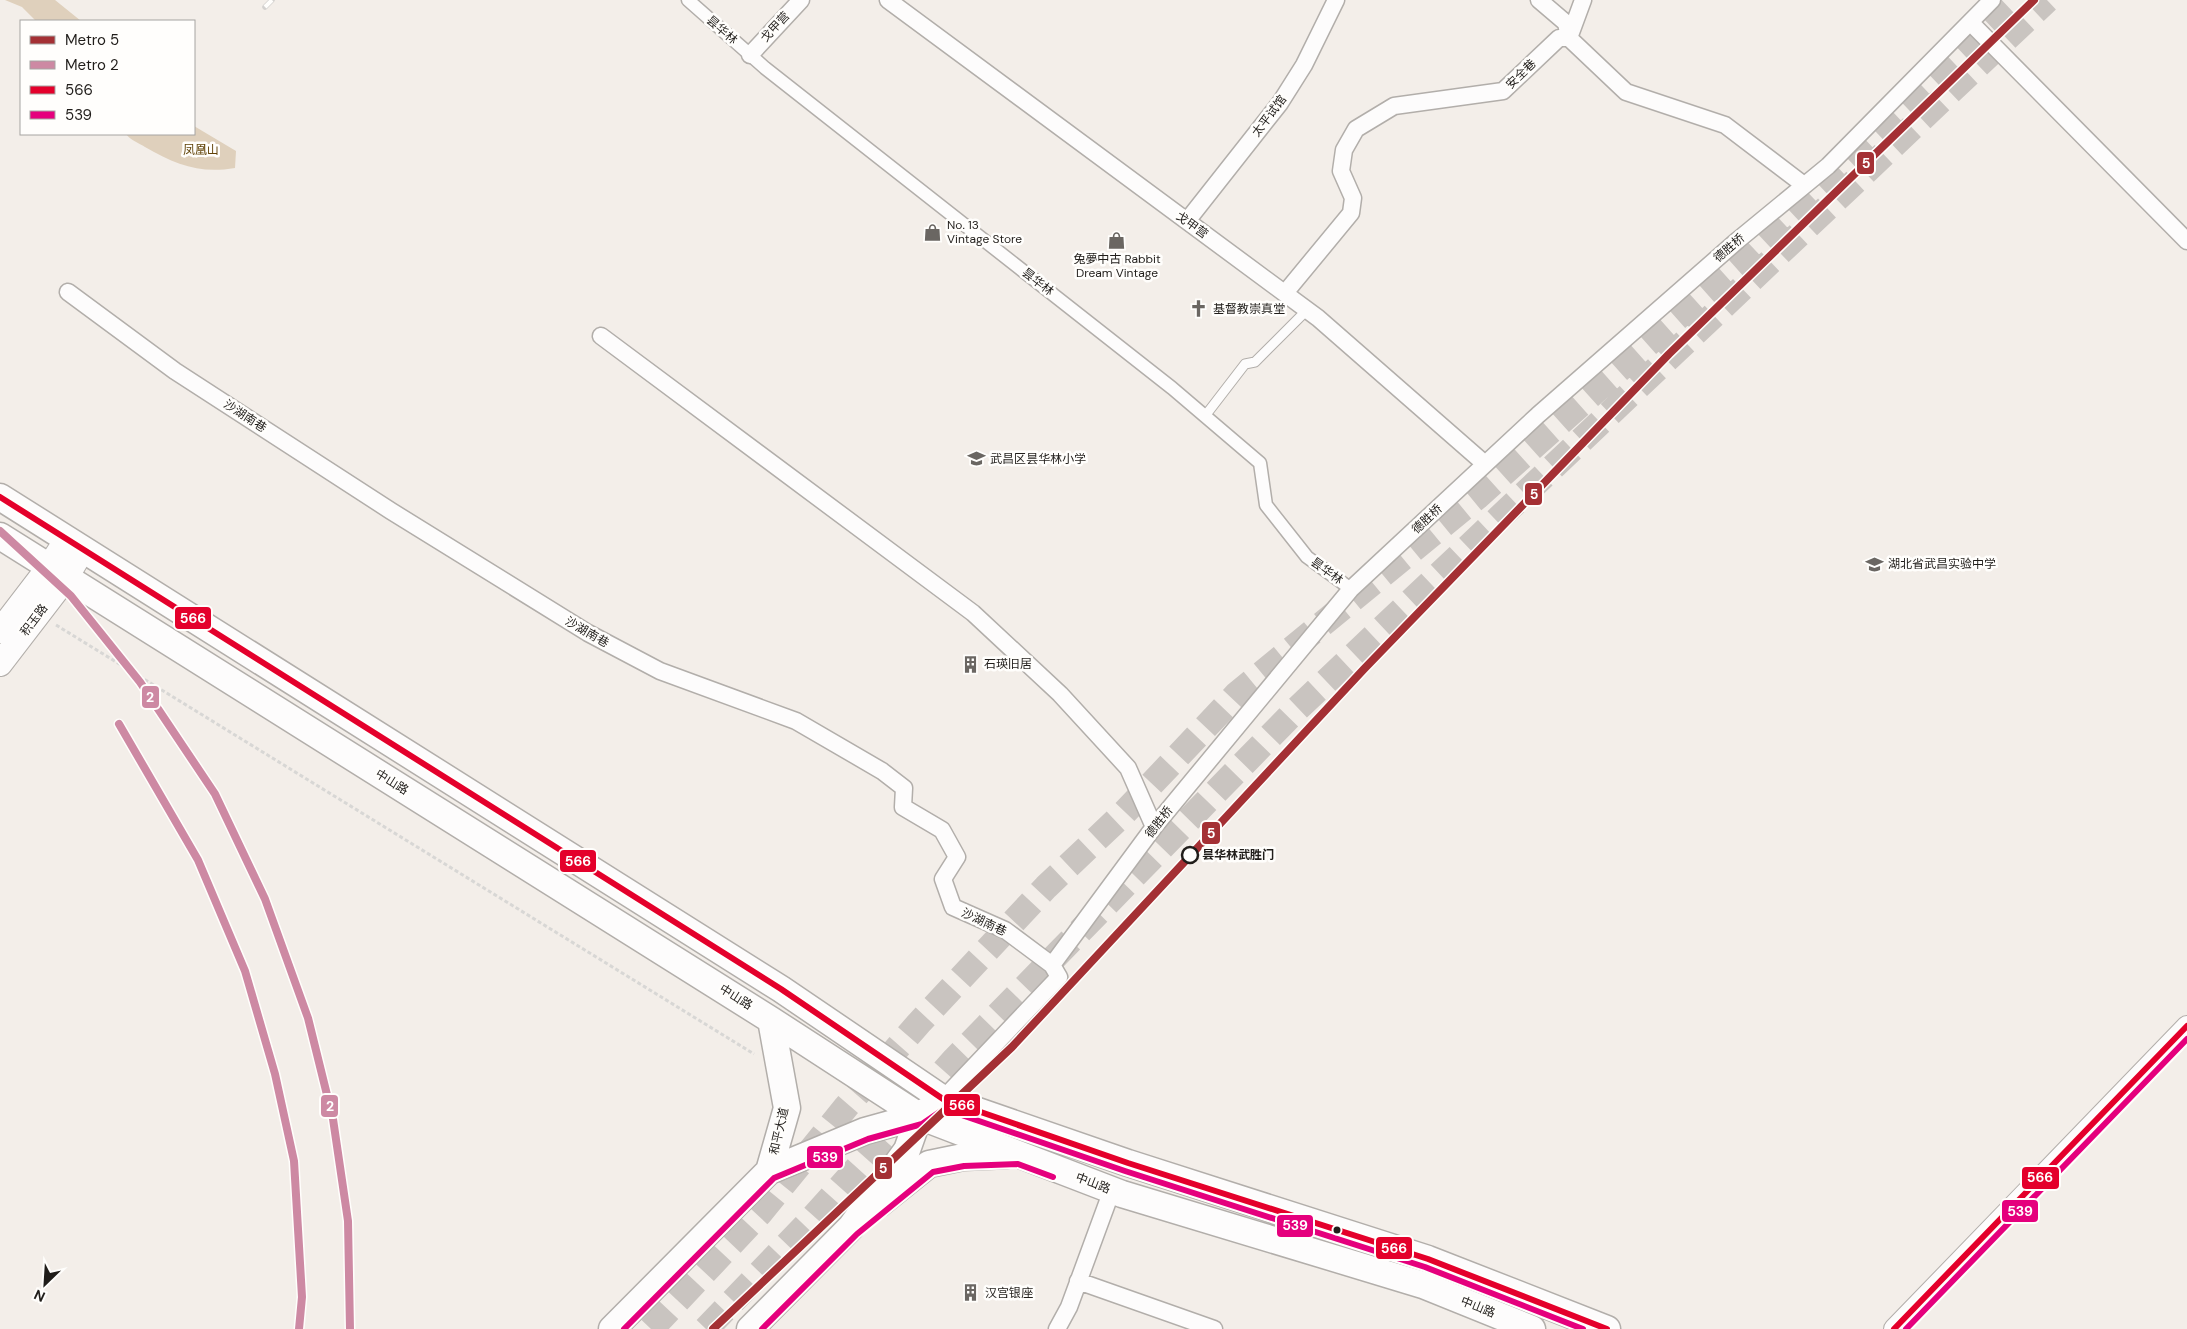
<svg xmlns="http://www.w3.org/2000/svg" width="2187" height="1329" font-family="'DM Sans','Noto Sans SC',sans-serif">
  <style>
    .forest { fill: #dfd0bc }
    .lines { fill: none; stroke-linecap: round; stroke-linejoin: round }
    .primary-tunnel { stroke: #c9c4c0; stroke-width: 26; stroke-dasharray: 26 13; stroke-linecap: butt }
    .service-casing { stroke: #b2aeaa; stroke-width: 11 }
    .pedestrian-casing { stroke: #b2aeaa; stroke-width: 15 }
    .minor-casing { stroke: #b2aeaa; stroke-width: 19 }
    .tertiary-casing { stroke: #b2aeaa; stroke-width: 22 }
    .secondary-casing { stroke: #b2aeaa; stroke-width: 26 }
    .primary-casing { stroke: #b2aeaa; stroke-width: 29 }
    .path { stroke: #d8d7d5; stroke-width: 3; stroke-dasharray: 4 2.5; stroke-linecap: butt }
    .service { stroke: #fdfcfc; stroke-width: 9 }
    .pedestrian { stroke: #fdfcfc; stroke-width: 12 }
    .minor { stroke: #fdfcfc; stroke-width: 16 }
    .tertiary { stroke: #fdfcfc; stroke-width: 20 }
    .secondary { stroke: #fdfcfc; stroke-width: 24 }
    .primary { stroke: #fdfcfc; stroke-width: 26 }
    .rail-casing { stroke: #d4d2d0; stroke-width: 5.5 }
    .rail { stroke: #fffefc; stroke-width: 4; stroke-dasharray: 11; stroke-linecap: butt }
    .bus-1-casing { stroke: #fffefc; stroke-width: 10 }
    .bus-2-casing { stroke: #fffefc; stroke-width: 10 }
    .bus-1 { stroke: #e4002b; stroke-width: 6 }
    .bus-2 { stroke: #e5007d; stroke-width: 6 }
    .metro-1-casing { stroke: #fffefc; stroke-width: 11 }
    .metro-2-casing { stroke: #fffefc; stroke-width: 11 }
    .metro-1 { stroke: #a43034; stroke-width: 8 }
    .metro-2 { stroke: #cd89a3; stroke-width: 8 }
    .stop-dot { fill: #fffefc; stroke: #201d1a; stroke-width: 2.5 }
    .bus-dot { fill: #201d1a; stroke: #fffefc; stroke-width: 2 }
    .labels { text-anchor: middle; stroke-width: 5; stroke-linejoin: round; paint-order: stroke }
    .street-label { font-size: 12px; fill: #201d1a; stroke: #fffefc }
    .park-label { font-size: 12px; fill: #614207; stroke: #fffefc }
    .poi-label { font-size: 12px; fill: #201d1a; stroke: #fffefc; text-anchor: start }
    .stop-label { font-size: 12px; font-weight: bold; fill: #201d1a; stroke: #fffefc; text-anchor: start }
    .line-badge { stroke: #fffefc; stroke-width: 2 }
    .badge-label { font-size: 14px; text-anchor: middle; font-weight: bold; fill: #fff }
  </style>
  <rect width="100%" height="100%" fill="#f3eee9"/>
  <path class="forest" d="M5 0H55L81 21H36L22 7Z
    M194 126 236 151 235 168C200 174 176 165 145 147 139 143 130 140 126 134H194Z"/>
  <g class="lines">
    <path class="primary-tunnel" d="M651 1329 760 1213 846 1107 919 1023 1046 887 1123 814 1237 694 1477 497 1746 256 2018 0
      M706 1329 809 1222 955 1059 1295 711 2047 0"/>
    <defs>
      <path id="service" d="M1205 416 1245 364 1255 362 1307 310"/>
      <path id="pedestrian" d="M688 0 765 68 1172 388 1260 463 1266 505 1307 557 1351 589"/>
      <path id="minor" d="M888 0 1318 318 1485 464
        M1539 0 1566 23 1569 38
        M1973 25 2187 241
        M1569 38 1583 0
        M750 55 801 0
        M1187 221 1280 103 1304 65 1336 0
        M68 292 175 371 391 511 588 633 660 671 796 721 882 771 904 788 903 807 942 830 957 857 943 879 953 907 1005 930 1052 965
        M1285 293 1351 213 1353 198 1341 171 1344 150 1356 129 1394 106 1503 91 1559 38H1569L1626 92 1725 125 1804 185
        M601 336 973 613 1060 694 1128 768 1154 827
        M943 1099 1059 977 1052 965 1154 827 1351 589 1538 415 1738 240 1828 166 1992 0
        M1078 1281 1214 1329
        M1057 1329 1069 1307 1112 1190"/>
      <path id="tertiary" d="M1894 1329 2187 1026"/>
      <path id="secondary" d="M0 631 49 567 67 539
        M0 664 66 578 83 549"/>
      <path id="primary" d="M0 497 781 989 943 1099 1128 1163 1428 1259 1607 1329
        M0 536 771 1020 919 1116 1122 1194 1423 1285 1532 1329
        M769 1171 865 1131 919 1116
        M879 1204 929 1164 963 1157 1007 1155
        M612 1329 769 1171 787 1108 771 1020
        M750 1329 851 1227 907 1150 919 1116 932 1107"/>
    </defs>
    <use href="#service" class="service-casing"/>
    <use href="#pedestrian" class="pedestrian-casing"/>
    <use href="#minor" class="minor-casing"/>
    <use href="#tertiary" class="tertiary-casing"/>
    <use href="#secondary" class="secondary-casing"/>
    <use href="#primary" class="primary-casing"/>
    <path class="path" d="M56 625 754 1054"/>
    <use href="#service" class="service"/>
    <use href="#pedestrian" class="pedestrian"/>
    <use href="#minor" class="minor"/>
    <use href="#tertiary" class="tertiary"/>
    <use href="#secondary" class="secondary"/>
    <use href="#primary" class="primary"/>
    <defs>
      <path id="rail" d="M265 7 272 0"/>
    </defs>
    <use href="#rail" class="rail-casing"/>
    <use href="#rail" class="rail"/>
    <defs>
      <path id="bus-1" d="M0 497 781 989 943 1099 1128 1163 1428 1259 1607 1329
        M1894 1329 2187 1026"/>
      <path id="bus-2" d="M624 1329 774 1178 868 1139 922 1124 944 1109 1125 1171 1425 1267 1583 1329
        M762 1329 857 1234 933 1172 964 1166 1018 1164 1053 1177
        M1906 1329 2187 1039"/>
    </defs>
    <use href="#bus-1" class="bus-1-casing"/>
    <use href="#bus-2" class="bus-2-casing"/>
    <use href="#bus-1" class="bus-1"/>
    <use href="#bus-2" class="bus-2"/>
    <defs>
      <path id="metro-1" d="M713 1329 1012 1047 1364 669 1669 354 2034 0"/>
      <path id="metro-2" d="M0 531 71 596 140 682 215 794 265 899 308 1018 333 1119 348 1221 350 1329
        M119 724 198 860 245 971 275 1074 294 1161 302 1297 299 1329"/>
    </defs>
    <use href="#metro-1" class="metro-1-casing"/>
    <use href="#metro-2" class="metro-2-casing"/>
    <use href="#metro-1" class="metro-1"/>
    <use href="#metro-2" class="metro-2"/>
  </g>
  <defs>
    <symbol id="shop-bare" viewBox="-9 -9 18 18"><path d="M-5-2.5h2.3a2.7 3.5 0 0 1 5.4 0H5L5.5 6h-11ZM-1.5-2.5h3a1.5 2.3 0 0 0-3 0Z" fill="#6a6662" stroke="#fffefc" stroke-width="2.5" paint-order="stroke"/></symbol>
    <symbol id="church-bare" viewBox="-9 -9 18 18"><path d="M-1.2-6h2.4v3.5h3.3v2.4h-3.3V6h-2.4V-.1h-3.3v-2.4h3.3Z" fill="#6a6662" stroke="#fffefc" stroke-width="2.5" paint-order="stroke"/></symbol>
    <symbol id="school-bare" viewBox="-9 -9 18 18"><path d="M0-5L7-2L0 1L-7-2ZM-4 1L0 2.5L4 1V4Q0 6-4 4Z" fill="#6a6662" stroke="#fffefc" stroke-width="2.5" paint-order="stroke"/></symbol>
    <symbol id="building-bare" viewBox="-9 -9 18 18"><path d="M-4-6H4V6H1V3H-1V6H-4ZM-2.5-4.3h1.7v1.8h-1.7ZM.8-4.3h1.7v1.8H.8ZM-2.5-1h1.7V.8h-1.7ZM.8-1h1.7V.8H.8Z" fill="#6a6662" stroke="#fffefc" stroke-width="2.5" paint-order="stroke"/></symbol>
  </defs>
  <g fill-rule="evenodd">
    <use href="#shop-bare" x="920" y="220" width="25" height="25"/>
    <use href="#shop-bare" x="1104" y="228" width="25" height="25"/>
    <use href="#church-bare" x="1186" y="296" width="25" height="25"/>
    <use href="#school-bare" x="964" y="446" width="25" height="25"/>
    <use href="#school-bare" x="1862" y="552" width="25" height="25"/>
    <use href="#building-bare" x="958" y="652" width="25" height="25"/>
    <use href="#building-bare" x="958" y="1280" width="25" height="25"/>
  </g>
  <circle class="stop-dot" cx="1190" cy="855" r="8"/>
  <circle class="bus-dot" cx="1337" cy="1230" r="4.5"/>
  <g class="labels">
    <g class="street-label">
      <text transform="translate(775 27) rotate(-47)" y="4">戈甲营</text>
      <text transform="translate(722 30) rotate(41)" y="4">昙华林</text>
      <text transform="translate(1521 74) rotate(-44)" y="4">安全巷</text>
      <text transform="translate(1269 116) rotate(-53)" y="4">太平试馆</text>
      <text transform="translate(1192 225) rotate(36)" y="4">戈甲营</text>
      <text transform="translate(1729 248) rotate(-41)" y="4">德胜桥</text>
      <text transform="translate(1038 282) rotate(38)" y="4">昙华林</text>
      <text transform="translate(245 416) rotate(33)" y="4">沙湖南巷</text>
      <text transform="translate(1427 519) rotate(-43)" y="4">德胜桥</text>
      <text transform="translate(1327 571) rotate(36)" y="4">昙华林</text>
      <text transform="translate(34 620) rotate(-53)" y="4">积玉路</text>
      <text transform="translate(587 632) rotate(30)" y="4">沙湖南巷</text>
      <text transform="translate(392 782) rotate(32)" y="4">中山路</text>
      <text transform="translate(1159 822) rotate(-52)" y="4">德胜桥</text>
      <text transform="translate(984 922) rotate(25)" y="4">沙湖南巷</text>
      <text transform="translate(736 997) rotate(32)" y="4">中山路</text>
      <text transform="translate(779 1131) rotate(-77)" y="4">和平大道</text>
      <text transform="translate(1093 1183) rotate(21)" y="4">中山路</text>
      <text transform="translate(1478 1307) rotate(22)" y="4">中山路</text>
    </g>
    <g class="park-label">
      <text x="201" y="154">凤凰山</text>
    </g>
    <g class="poi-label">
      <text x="947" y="229">No. 13<tspan x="947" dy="14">Vintage Store</tspan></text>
      <text x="1117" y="263" text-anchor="middle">兔夢中古 Rabbit<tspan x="1117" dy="14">Dream Vintage</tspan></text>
      <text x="1213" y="313">基督教崇真堂</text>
      <text x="990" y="463">武昌区昙华林小学</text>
      <text x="1888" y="568">湖北省武昌实验中学</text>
      <text x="984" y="668">石瑛旧居</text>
      <text x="985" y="1297">汉宫银座</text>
    </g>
    <g class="stop-label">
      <text x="1202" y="859">昙华林武胜门</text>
    </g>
  </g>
  <g class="line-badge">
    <rect x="1856" y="151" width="19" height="24" rx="5" fill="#a43034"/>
    <rect x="1524" y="482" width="19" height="24" rx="5" fill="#a43034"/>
    <rect x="174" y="606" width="38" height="24" rx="5" fill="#e4002b"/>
    <rect x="141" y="685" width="19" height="24" rx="5" fill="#cd89a3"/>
    <rect x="1201" y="821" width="20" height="24" rx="5" fill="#a43034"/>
    <rect x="559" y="849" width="38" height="24" rx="5" fill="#e4002b"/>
    <rect x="943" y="1093" width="38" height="24" rx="5" fill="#e4002b"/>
    <rect x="320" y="1094" width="19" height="24" rx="5" fill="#cd89a3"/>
    <rect x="806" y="1145" width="38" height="24" rx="5" fill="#e5007d"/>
    <rect x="874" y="1156" width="19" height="24" rx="5" fill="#a43034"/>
    <rect x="2021" y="1166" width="39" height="24" rx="5" fill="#e4002b"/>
    <rect x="2001" y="1199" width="38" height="24" rx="5" fill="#e5007d"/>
    <rect x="1276" y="1214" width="38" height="24" rx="5" fill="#e5007d"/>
    <rect x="1375" y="1236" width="38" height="24" rx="5" fill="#e4002b"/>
  </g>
  <g class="badge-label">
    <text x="1866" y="168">5</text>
    <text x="1534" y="499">5</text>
    <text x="193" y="623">566</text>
    <text x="150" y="702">2</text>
    <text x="1211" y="838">5</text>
    <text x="578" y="866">566</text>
    <text x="962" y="1110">566</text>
    <text x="330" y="1111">2</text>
    <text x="825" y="1162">539</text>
    <text x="883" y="1173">5</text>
    <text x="2040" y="1182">566</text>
    <text x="2020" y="1216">539</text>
    <text x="1295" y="1230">539</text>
    <text x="1394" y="1253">566</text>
  </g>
  <rect x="20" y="20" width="175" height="115" fill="#fffefc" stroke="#a6a4a2"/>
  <rect x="30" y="36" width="25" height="8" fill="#a43034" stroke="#a6a4a2"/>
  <text x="65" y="45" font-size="15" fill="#201d1a">Metro 5</text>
  <rect x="30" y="61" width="25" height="8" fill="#cd89a3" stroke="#a6a4a2"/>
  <text x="65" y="70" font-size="15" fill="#201d1a">Metro 2</text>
  <rect x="30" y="86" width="25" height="8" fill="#e4002b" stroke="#a6a4a2"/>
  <text x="65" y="95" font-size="15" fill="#201d1a">566</text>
  <rect x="30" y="111" width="25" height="8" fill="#e5007d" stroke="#a6a4a2"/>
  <text x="65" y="120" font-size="15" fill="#201d1a">539</text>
  <g transform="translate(45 1284) rotate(205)" stroke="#fffefc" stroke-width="4" paint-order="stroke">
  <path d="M0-4L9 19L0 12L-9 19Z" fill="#201d1a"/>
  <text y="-8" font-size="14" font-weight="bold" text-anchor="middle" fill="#201d1a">N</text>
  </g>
</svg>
